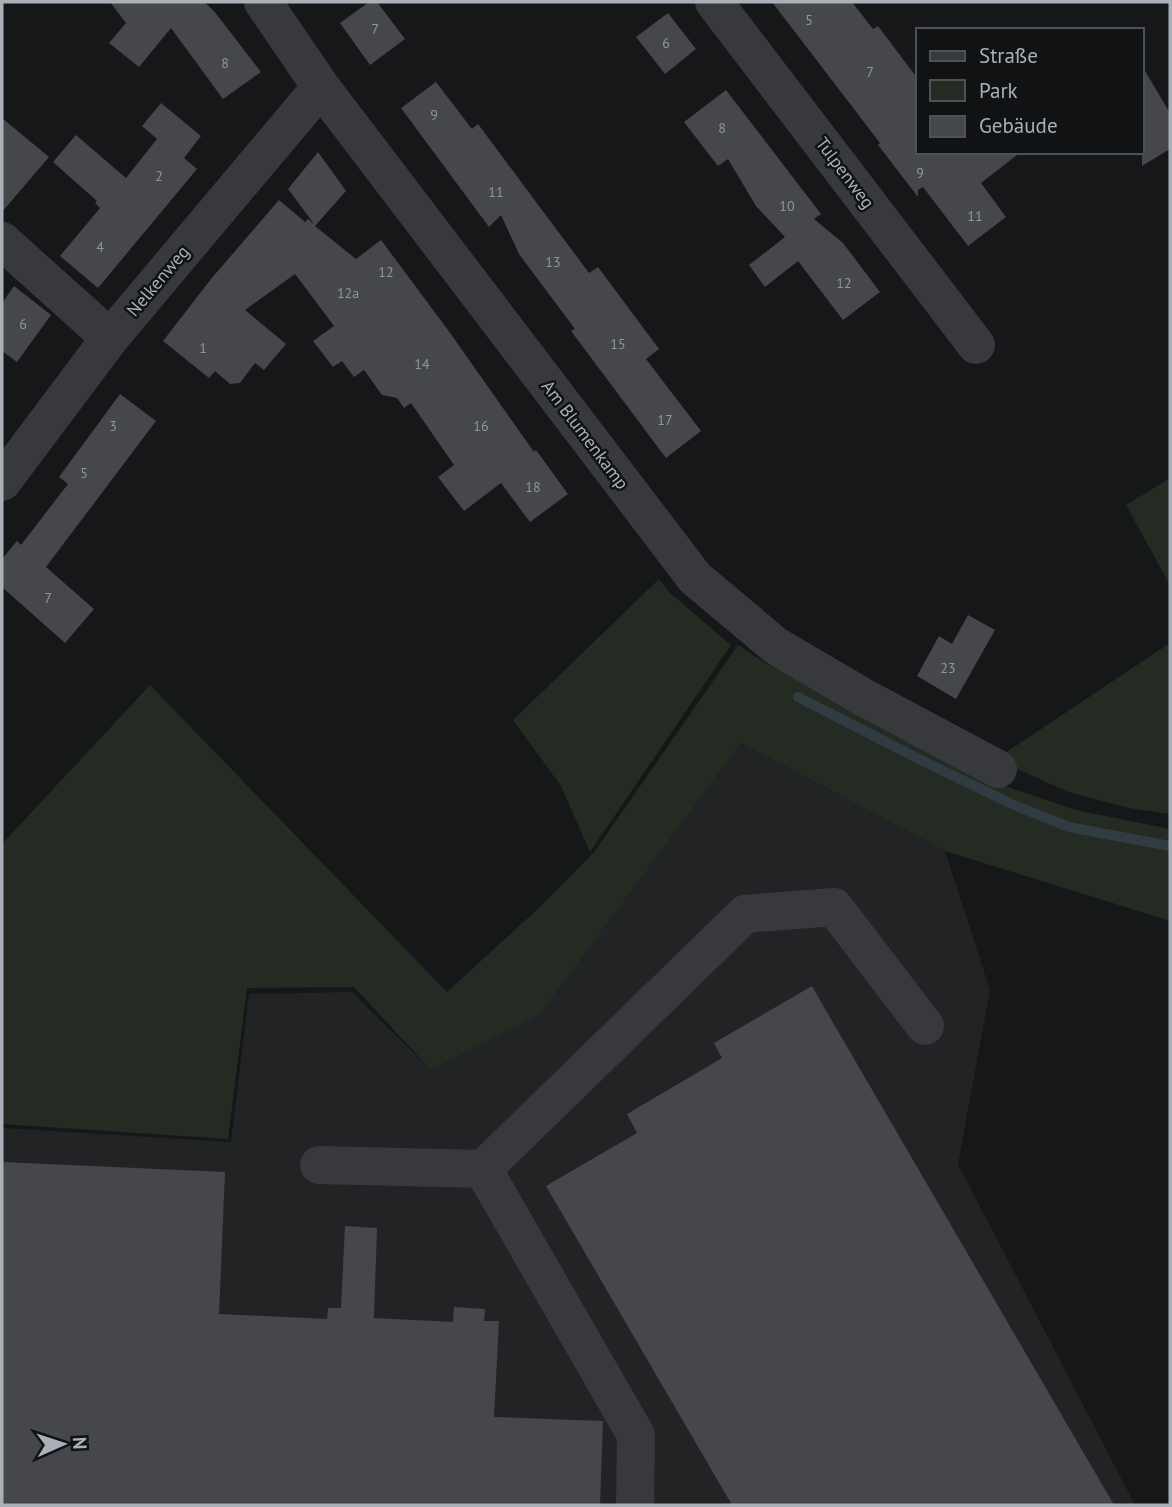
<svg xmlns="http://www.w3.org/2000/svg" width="1172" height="1507" font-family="'PT Sans',sans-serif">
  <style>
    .built { fill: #222325 }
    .green { fill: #232b23 }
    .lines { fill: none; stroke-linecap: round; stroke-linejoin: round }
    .stream { stroke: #303c41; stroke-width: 10 }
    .building { fill: #45474b }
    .minor { stroke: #37393d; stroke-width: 38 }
    .labels { text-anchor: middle; stroke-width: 5; stroke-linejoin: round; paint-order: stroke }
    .number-label { font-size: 14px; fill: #90969d }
    .street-label { font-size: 18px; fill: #a9b0b8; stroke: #111213 }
  </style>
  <rect width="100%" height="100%" fill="#161718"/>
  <path class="built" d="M741 743 945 851 990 990 958 1164 1135 1505H2V1128L231 1142 249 994 352 992 431 1070 539 1014Z"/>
  <path class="green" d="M1170 478V585L1126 505Z
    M659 579 670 593 731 645 590 852 561 786 513 720Z
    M1170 643V814L1129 808 1068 792 996 759Z
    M738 645 765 663 798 676 990 781 1076 810 1170 829V921L945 851 741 743 540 1014 431 1070 354 987 247 988 228 1139 2 1124V844L150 685 447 992 542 905 595 851Z"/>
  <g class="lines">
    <path class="stream" d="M798 697 923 761 1014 805 1069 827 1170 846"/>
  </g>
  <path class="building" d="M110 2H204L214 11 261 72 223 99 171 28 139 67 109 43 126 23Z
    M369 2H377L405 39 370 65 340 23Z
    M772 2H852L873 29 878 26 918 79V152H1021L981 183 1006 217 968 246 923 187 918 190V197L878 145 880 143Z
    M668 13 696 49 665 74 636 37Z
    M1142 66 1170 113V149L1142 166Z
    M436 82 472 129 478 124 589 273 598 267 659 349 646 359 701 431 666 458 571 331 575 329 519 254 501 215 489 227 401 108Z
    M726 90 821 214 814 219 843 243 880 292 843 320 798 261 765 287 749 265 785 237 756 206 728 159 718 166 684 122Z
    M161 103 201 136 184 158 197 169 98 288 60 256 100 208 95 203 97 201 53 162 76 135 126 178 157 139 142 126Z
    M2 118 49 157 2 212Z
    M318 152 346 191 315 226 356 259 381 240 448 330 534 452 536 450 568 494 530 522 501 483 464 511 438 477 454 465 411 403 404 408 397 398 382 395 364 370 354 377 342 361 333 367 313 341 334 326 295 274 245 310 286 344 264 370 255 363 240 383 230 384 215 371 209 378 163 341 211 279 279 200 305 222 308 219 314 224 288 189Z
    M14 286 51 315 17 362 2 351V303Z
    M120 394 156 421 46 567 94 609 65 643 2 587V559L17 541 21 545 68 484 59 477Z
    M968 615 995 630 956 699 917 676 939 636 952 644Z
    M812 986 832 1021 1114 1505H732L546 1186 637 1133 627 1114 722 1058 714 1043Z
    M2 1162 225 1172 219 1314 327 1319 328 1308H341L345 1226 377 1228 374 1318 453 1322 454 1307 485 1309 484 1321H499L494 1417 603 1421 600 1505H2Z"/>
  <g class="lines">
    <path class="minor" d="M263 2 321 87 695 578 776 646 863 697 998 769
      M714 2 976 345
      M2 241 110 338
      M2 482 110 338 321 87
      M319 1165 483 1169 745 914 834 907 925 1026
      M483 1169 636 1435 635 1505"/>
  </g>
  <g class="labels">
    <g class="number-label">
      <text x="809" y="25">5</text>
      <text x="375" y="34">7</text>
      <text x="666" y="48">6</text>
      <text x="225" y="68">8</text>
      <text x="870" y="77">7</text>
      <text x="434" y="120">9</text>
      <text x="722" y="133">8</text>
      <text x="920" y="178">9</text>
      <text x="159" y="181">2</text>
      <text x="496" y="197">11</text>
      <text x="787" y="211">10</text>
      <text x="975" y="221">11</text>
      <text x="100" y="252">4</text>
      <text x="553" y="267">13</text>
      <text x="386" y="277">12</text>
      <text x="844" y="288">12</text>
      <text x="348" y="298">12a</text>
      <text x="23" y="329">6</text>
      <text x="618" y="349">15</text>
      <text x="203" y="353">1</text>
      <text x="422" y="369">14</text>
      <text x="665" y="425">17</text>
      <text x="113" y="431">3</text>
      <text x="481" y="431">16</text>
      <text x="84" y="478">5</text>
      <text x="533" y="492">18</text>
      <text x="48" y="603">7</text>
      <text x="948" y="673">23</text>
    </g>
    <g class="street-label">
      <text transform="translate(845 173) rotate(53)" y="6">Tulpenweg</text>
      <text transform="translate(158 281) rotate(-50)" y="6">Nelkenweg</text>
      <text transform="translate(585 435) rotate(53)" y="6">Am Blumenkamp</text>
    </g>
  </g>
  <rect width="1172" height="1507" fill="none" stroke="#a9b0b8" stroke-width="7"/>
  <rect x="916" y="28" width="228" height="126" fill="#111213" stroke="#4e5155" stroke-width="2"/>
  <rect x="930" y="51" width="35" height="10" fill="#37393d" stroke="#4e5155" stroke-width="2"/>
  <text x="979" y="63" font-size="21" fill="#a9b0b8">Straße</text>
  <rect x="930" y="80" width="35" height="21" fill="#232b23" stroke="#4e5155" stroke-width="2"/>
  <text x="979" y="98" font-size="21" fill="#a9b0b8">Park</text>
  <rect x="930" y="116" width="35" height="21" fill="#45474b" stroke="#4e5155" stroke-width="2"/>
  <text x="979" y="133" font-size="21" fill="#a9b0b8">Gebäude</text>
  <g transform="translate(63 1444) rotate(87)" stroke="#111213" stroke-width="5" paint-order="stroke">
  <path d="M0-5L12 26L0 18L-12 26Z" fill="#a9b0b8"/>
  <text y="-10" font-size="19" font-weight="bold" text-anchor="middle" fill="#a9b0b8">N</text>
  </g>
</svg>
